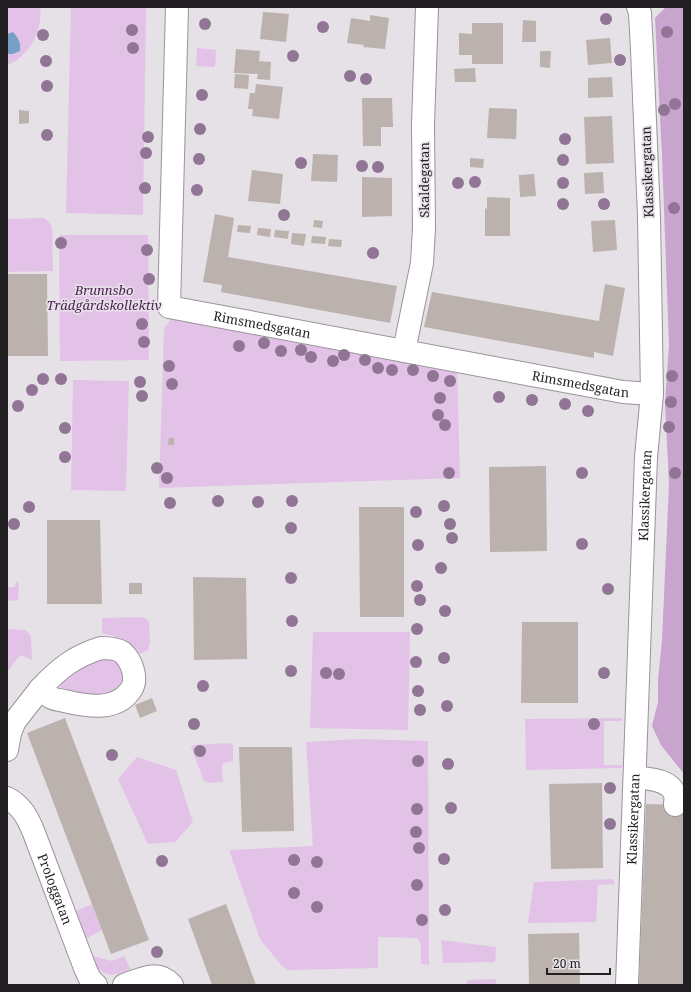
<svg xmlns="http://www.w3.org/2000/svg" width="691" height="992" font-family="'Noto Serif',serif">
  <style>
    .green { fill: #e3c2e8 }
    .forest { fill: #c9a4cf }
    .water { fill: #77a0c7 }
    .building { fill: #bbb2ae }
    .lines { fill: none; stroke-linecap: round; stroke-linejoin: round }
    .minor-casing { stroke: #99939a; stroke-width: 24 }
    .minor { stroke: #fff; stroke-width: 22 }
    .tree { fill: #907595 }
    .labels { text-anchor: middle; stroke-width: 3.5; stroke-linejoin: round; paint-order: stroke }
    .street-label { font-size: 13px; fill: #211f22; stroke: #e6e0e7 }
    .park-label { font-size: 13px; font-style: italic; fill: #4a1d52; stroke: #e6e0e7 }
  </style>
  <rect width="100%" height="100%" fill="#e6e0e7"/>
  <path class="green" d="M7 7H40C43 30 30 56 7 65Z
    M71 7H146L143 215 66 213Z
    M197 48 216 50 215 67 196 66Z
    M43 218 48 221 52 227 53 271 7 272V219Z
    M59 235H148L149 360 60 361Z
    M173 317 457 366 460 478 159 488 164 328Z
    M73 380 129 381 126 491 71 490Z
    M16 582H19L18 600 7 601V587H15Z
    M140 617 145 618 149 621 150 642 148 650 140 654 121 638 102 633V618Z
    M7 629 26 630 31 636 32 660 20 655 7 672Z
    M313 632H410L408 730 310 728Z
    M107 658C115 661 127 671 124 680 122 684 118 688 116 691L95 697 62 689 57 682 88 661Z
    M622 718V721H604V765H622V768L526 770 525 719Z
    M360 739 428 741 429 965 421 964V945L418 938 378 937V968L288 970 282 966 260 939 229 850 313 846 306 742Z
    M229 743 233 745V761L223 763 222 766 223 782 208 783 204 781 191 747 194 745Z
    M137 757 176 770 193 822 175 842 148 844 118 779Z
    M613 879 615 884 598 885 596 922 528 923 534 882Z
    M92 904 102 930 86 939 74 912Z
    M441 940 496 947 495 962 443 963Z
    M92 956 112 961 124 956 131 970C111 978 99 977 92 956Z
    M496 979V985H467V980Z"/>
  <path class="forest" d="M666 7H684V774L661 745 652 726 658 702V680L662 640 669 484 665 403 669 345 662 155 655 18Z"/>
  <path class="water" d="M13 32C18 38 21 42 20 51L13 54H7V34Z"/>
  <path class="building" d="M263 12 289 14 286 42 260 39Z
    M370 15 389 18 385 49 363 47 364 45 347 43 351 18 370 21Z
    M523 20 536 21V42H522Z
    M472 23H503V64H472V55H459V33L472 34Z
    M610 38 612 63 588 65 586 40Z
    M236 49 260 51 259 61 271 62 270 80 257 79 258 74 234 73Z
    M540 51H551L550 68 540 67Z
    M475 68 476 82H455L454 69Z
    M235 74 249 75 248 89 234 88Z
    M612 77 613 97 588 98V78Z
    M256 84 283 87 279 119 252 116 253 109H248L250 93H255Z
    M362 98H392L393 127H381V146H363Z
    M489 108 517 109 516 139 487 138Z
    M19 110 29 111V123L19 124Z
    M612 116 614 163 586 164 584 117Z
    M313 154 338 155 337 182 311 181Z
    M470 158 484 159 483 168 470 167Z
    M252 170 283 174 280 204 248 201Z
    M603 172 604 193 585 194 584 173Z
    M534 174 536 196 520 197 519 175Z
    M362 177 392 178V216L362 217Z
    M487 197 510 198V236H485V208L487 209Z
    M215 214 234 218 228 257 397 286 390 323 221 292 222 285 203 282Z
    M314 220 323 221 322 228 313 227Z
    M615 220 617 250 593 252 591 221Z
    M238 225 251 226 250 233 237 232Z
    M258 228 271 229 270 237 257 235Z
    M275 230 289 231 288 239 274 237Z
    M292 233 306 234 304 246 291 244Z
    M312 236 326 237 325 244 311 243Z
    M329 239 342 240 341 247 328 246Z
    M7 274H47L48 356H7Z
    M605 284 625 288 613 356 594 352V358L424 327 432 292 599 321Z
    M169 438H174V445H168Z
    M546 466 547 551 490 552 489 467Z
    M359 507H404V617H360Z
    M47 520H100L102 604H47Z
    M193 577 246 578 247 659 194 660Z
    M129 583H142V594H129Z
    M522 622H578V703H521Z
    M152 698 157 711 140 718 135 705Z
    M65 718 149 940 111 954 27 733Z
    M239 747H292L294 831 242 832Z
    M602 783 603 868 551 869 549 784Z
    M646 804 684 805V985H639Z
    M226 904 242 947 256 985H212L188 919Z
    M579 933 580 985H529L528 934Z"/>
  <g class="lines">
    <defs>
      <g id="minor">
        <path id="s1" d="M177 7 169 307 623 392 652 394"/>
        <path d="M404 351 422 263 424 228 423 125 427 7"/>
        <path d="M101 648C107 648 116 648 122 652 132 661 139 680 130 691 115 712 86 706 64 701 60 700 56 700 52 698 48 696 44 692 40 689 58 669 75 656 101 648Z"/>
        <path d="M7 750 10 733 15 721 40 689"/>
        <path d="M635 777C648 779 671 779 675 795 676 797 675 802 675 805"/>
        <path id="s2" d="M7 798C22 806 28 818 34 833L85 968 90 979 96 985"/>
        <path d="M124 985C141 979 158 969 172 985"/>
        <path id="s3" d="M627 985 646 457 652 394 649 216 642 50 640 13 638 7"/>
      </g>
    </defs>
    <use href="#minor" class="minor-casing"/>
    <use href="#minor" class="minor"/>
  </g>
  <g class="tree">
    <circle cx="606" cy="19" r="6"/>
    <circle cx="205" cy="24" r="6"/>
    <circle cx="323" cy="27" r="6"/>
    <circle cx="132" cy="30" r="6"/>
    <circle cx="667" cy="32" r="6"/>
    <circle cx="43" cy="35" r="6"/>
    <circle cx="133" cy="48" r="6"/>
    <circle cx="293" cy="56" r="6"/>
    <circle cx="620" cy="60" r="6"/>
    <circle cx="46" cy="61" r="6"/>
    <circle cx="350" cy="76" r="6"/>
    <circle cx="366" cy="79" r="6"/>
    <circle cx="47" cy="86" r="6"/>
    <circle cx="202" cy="95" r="6"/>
    <circle cx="675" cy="104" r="6"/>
    <circle cx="664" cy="110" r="6"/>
    <circle cx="200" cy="129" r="6"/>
    <circle cx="47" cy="135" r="6"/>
    <circle cx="148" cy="137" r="6"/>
    <circle cx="565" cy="139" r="6"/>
    <circle cx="146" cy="153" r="6"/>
    <circle cx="199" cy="159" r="6"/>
    <circle cx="563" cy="160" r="6"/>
    <circle cx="301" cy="163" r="6"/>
    <circle cx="362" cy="166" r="6"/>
    <circle cx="378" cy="167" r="6"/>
    <circle cx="475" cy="182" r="6"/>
    <circle cx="458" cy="183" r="6"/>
    <circle cx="563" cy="183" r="6"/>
    <circle cx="145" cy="188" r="6"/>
    <circle cx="197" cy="190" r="6"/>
    <circle cx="563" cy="204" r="6"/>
    <circle cx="604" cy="204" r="6"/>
    <circle cx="674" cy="208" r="6"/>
    <circle cx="284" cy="215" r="6"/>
    <circle cx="61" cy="243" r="6"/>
    <circle cx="147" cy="250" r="6"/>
    <circle cx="373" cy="253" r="6"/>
    <circle cx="149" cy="279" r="6"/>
    <circle cx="142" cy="324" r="6"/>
    <circle cx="144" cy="342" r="6"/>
    <circle cx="264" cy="343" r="6"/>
    <circle cx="239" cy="346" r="6"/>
    <circle cx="301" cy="350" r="6"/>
    <circle cx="281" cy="351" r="6"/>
    <circle cx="344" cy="355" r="6"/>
    <circle cx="311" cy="357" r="6"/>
    <circle cx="365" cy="360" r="6"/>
    <circle cx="333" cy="361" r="6"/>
    <circle cx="169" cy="366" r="6"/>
    <circle cx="378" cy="368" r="6"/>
    <circle cx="392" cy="370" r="6"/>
    <circle cx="413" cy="370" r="6"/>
    <circle cx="433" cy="376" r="6"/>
    <circle cx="672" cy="376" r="6"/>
    <circle cx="43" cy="379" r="6"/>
    <circle cx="61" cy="379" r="6"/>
    <circle cx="450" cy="381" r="6"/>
    <circle cx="140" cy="382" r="6"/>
    <circle cx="172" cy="384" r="6"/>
    <circle cx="32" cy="390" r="6"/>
    <circle cx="142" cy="396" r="6"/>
    <circle cx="499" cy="397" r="6"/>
    <circle cx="440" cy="398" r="6"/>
    <circle cx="532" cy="400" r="6"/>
    <circle cx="671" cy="402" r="6"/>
    <circle cx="565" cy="404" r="6"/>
    <circle cx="18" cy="406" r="6"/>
    <circle cx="588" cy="411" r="6"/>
    <circle cx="438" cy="415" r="6"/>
    <circle cx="445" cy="425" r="6"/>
    <circle cx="669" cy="427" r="6"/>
    <circle cx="65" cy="428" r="6"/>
    <circle cx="65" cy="457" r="6"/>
    <circle cx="157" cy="468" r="6"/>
    <circle cx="449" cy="473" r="6"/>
    <circle cx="582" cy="473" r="6"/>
    <circle cx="675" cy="473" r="6"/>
    <circle cx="167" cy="478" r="6"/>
    <circle cx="218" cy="501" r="6"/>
    <circle cx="292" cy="501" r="6"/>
    <circle cx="258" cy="502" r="6"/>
    <circle cx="170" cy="503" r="6"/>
    <circle cx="444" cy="506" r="6"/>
    <circle cx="29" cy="507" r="6"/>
    <circle cx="416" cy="512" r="6"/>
    <circle cx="14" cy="524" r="6"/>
    <circle cx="450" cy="524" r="6"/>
    <circle cx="291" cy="528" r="6"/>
    <circle cx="452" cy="538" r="6"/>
    <circle cx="582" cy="544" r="6"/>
    <circle cx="418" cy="545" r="6"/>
    <circle cx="441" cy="568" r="6"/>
    <circle cx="291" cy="578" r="6"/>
    <circle cx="417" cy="586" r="6"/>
    <circle cx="608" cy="589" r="6"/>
    <circle cx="420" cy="600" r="6"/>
    <circle cx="445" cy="611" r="6"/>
    <circle cx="292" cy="621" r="6"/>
    <circle cx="417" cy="629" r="6"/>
    <circle cx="444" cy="658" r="6"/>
    <circle cx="416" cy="662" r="6"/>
    <circle cx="291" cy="671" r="6"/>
    <circle cx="326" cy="673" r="6"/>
    <circle cx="604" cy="673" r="6"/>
    <circle cx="339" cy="674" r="6"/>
    <circle cx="203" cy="686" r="6"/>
    <circle cx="418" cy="691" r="6"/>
    <circle cx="447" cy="706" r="6"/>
    <circle cx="420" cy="710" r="6"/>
    <circle cx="194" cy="724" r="6"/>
    <circle cx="594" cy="724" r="6"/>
    <circle cx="200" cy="751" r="6"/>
    <circle cx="112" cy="755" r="6"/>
    <circle cx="418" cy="761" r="6"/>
    <circle cx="448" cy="764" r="6"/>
    <circle cx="610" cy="788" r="6"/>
    <circle cx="451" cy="808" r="6"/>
    <circle cx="417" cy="809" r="6"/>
    <circle cx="610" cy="824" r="6"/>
    <circle cx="416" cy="832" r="6"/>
    <circle cx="419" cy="848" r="6"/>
    <circle cx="444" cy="859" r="6"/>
    <circle cx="294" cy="860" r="6"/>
    <circle cx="162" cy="861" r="6"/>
    <circle cx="317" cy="862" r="6"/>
    <circle cx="417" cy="885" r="6"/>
    <circle cx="294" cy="893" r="6"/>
    <circle cx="317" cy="907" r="6"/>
    <circle cx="445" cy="910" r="6"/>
    <circle cx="422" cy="920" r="6"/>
    <circle cx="157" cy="952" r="6"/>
  </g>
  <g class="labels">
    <g class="street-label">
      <text transform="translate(647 172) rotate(-92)" y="5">Klassikergatan</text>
      <text transform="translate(424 180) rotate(-90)" y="5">Skaldegatan</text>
      <text dy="5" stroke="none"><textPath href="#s1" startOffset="395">Rimsmedsgatan</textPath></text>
      <text dy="5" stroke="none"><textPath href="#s1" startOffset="719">Rimsmedsgatan</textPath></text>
      <text dy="5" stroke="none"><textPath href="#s3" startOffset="490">Klassikergatan</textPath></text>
      <text dy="5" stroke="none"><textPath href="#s3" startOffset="166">Klassikergatan</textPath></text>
      <text dy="5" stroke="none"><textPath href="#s2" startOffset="105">Prologgatan</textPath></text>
    </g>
    <g class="park-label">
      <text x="104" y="295">Brunnsbo<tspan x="104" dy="15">Trädgårdskollektiv</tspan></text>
    </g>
  </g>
  <rect width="691" height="992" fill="none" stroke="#211f22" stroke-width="16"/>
  <path d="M547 968v6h63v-6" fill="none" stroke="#211f22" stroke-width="2"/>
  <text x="553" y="968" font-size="12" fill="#211f22" stroke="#e6e0e7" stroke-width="3" paint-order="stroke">20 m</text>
</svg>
